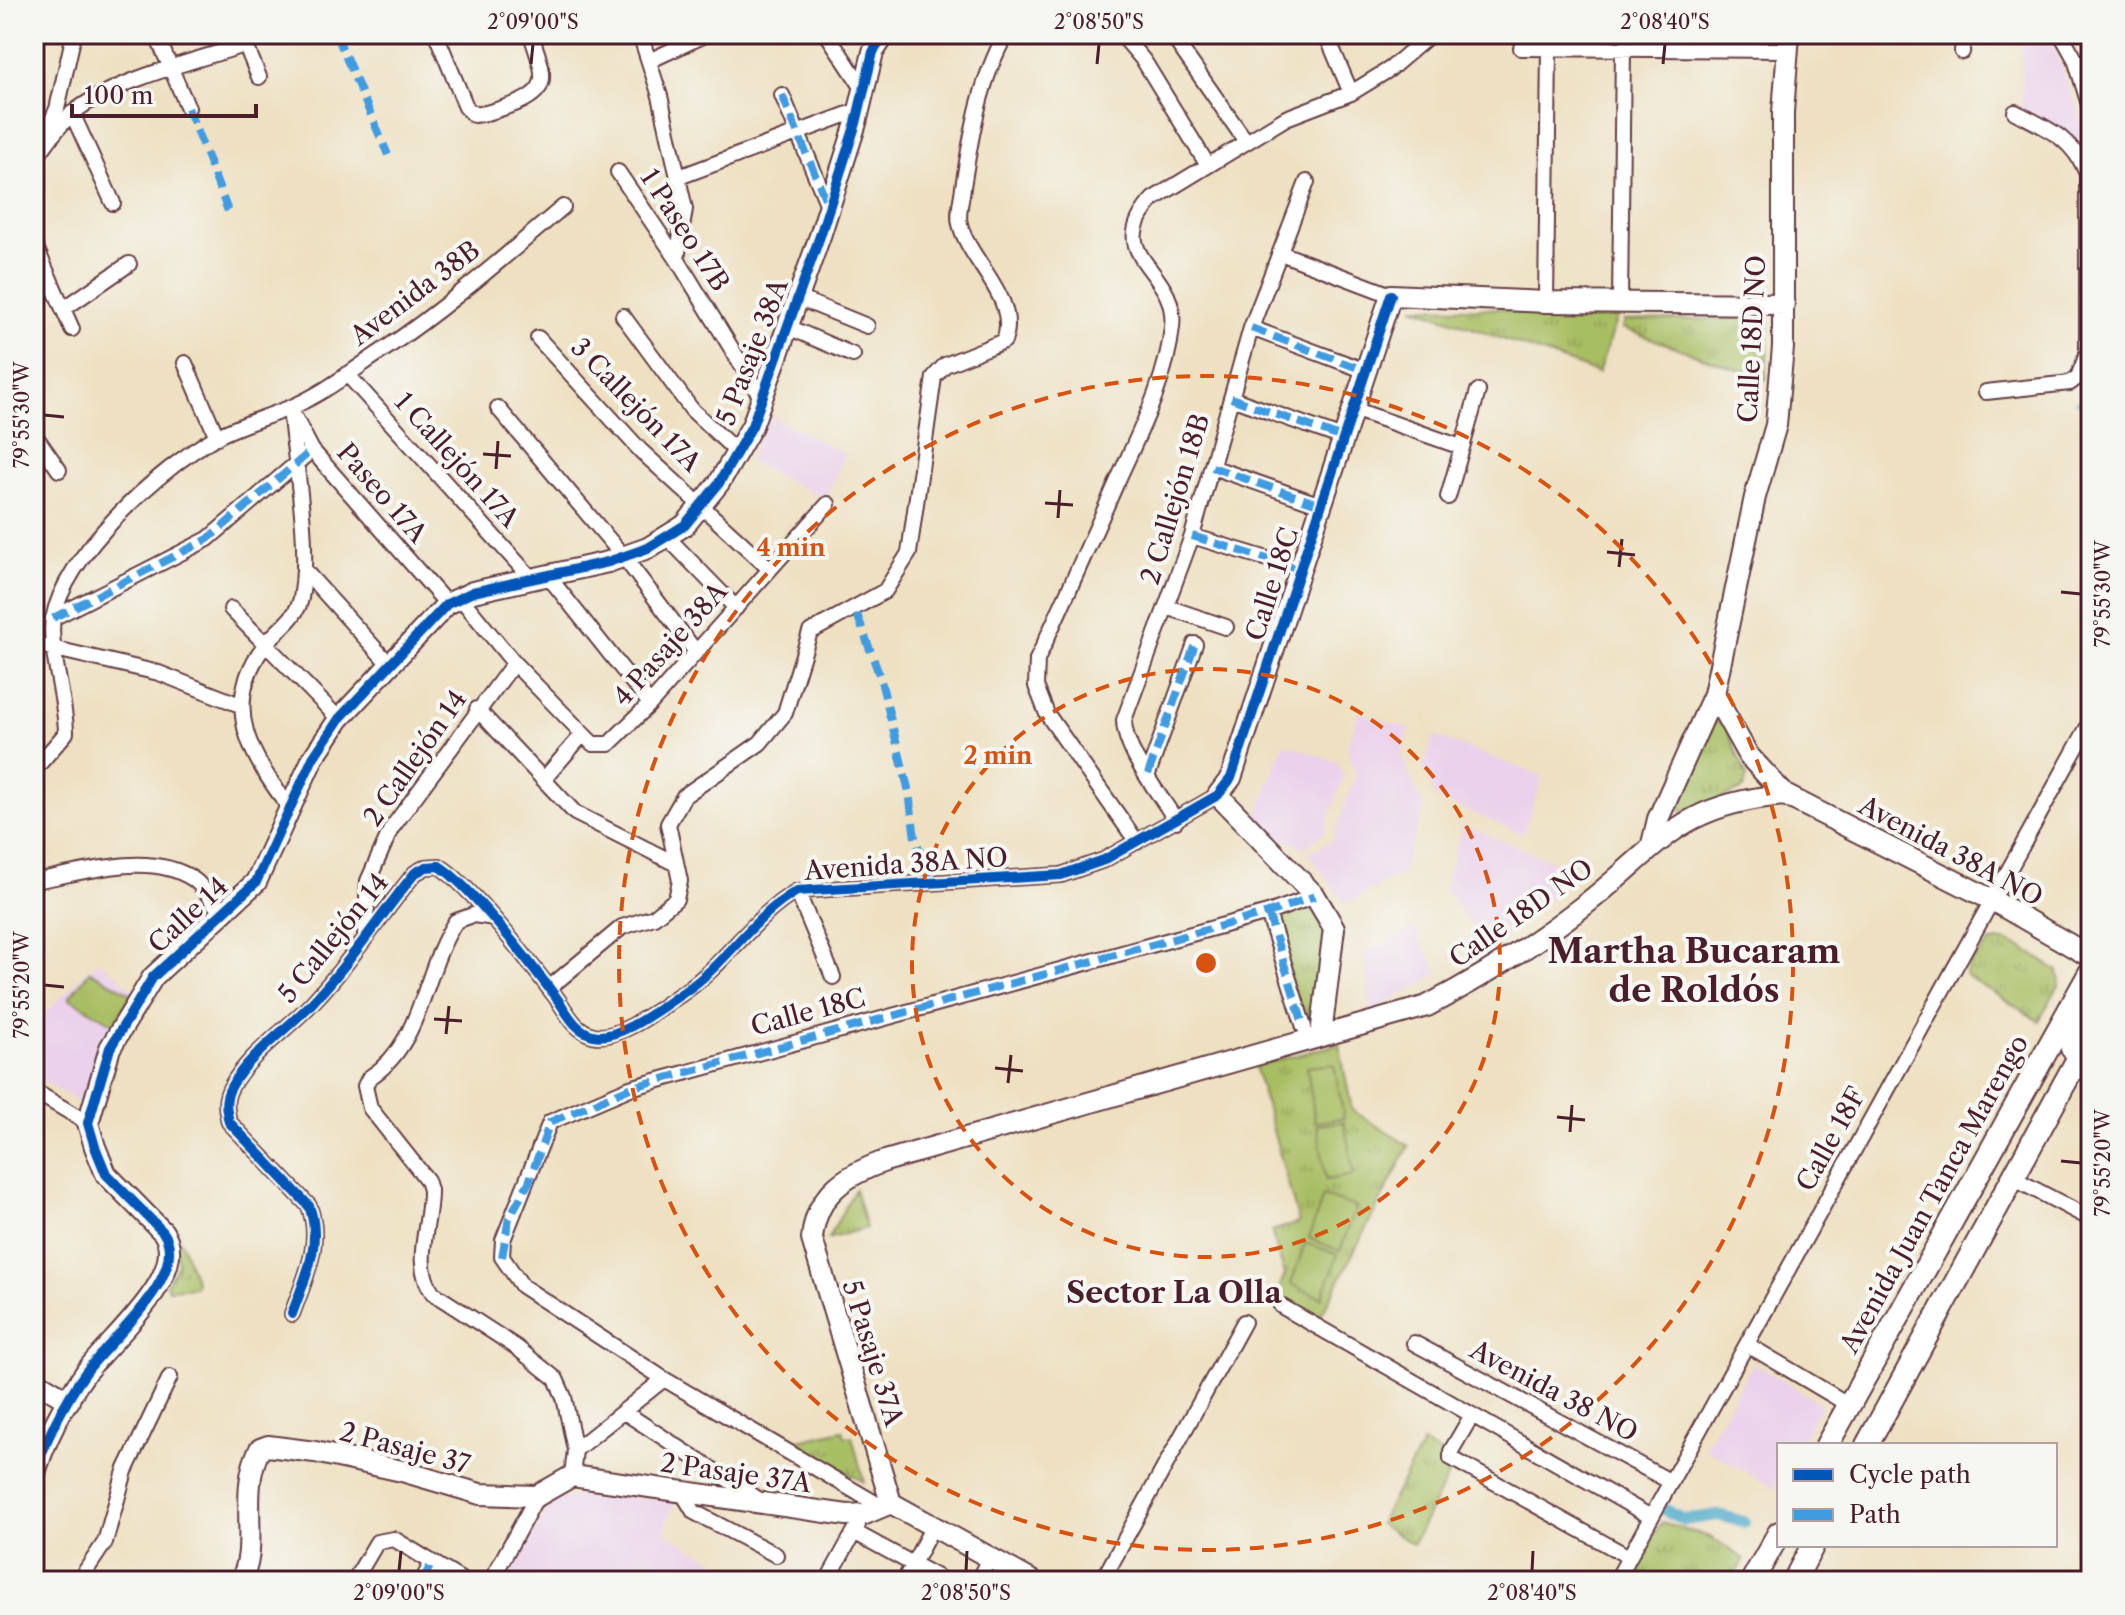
<svg xmlns="http://www.w3.org/2000/svg" width="2125" height="1615" font-family="'Libre Caslon Text',serif">
  <style>
    .built { fill: #ebd1eb }
    .grass { fill: url(#grass-tufts); stroke: #796e46; stroke-width: 2 }
    .garden { fill: #a8be62; stroke: #796e46; stroke-width: 2 }
    .lines { fill: none; stroke-linecap: round; stroke-linejoin: round }
    .stream { stroke: #4aa7c8; stroke-width: 4 }
    .canal { stroke: #4aa7c8; stroke-width: 12 }
    .street-casing { stroke: #633c42; stroke-width: 18 }
    .secondary-casing { stroke: #633c42; stroke-width: 24 }
    .primary-casing { stroke: #633c42; stroke-width: 26 }
    .street { stroke: #fff; stroke-width: 14 }
    .secondary { stroke: #fff; stroke-width: 20 }
    .primary { stroke: #fff; stroke-width: 22 }
    .quiet { stroke: #409be1; stroke-width: 8; stroke-dasharray: 16 8; stroke-linecap: butt }
    .cycleway-casing { stroke: #f6f6f2; stroke-width: 15 }
    .cycleway { stroke: #0057b8; stroke-width: 10 }
    .ticks { fill: none; stroke: #4a1f2b; stroke-width: 3 }
    .ring { fill: none; stroke: #d8530f; stroke-width: 4; stroke-dasharray: 14 10 }
    .labels { text-anchor: middle; stroke-width: 8; stroke-linejoin: round; paint-order: stroke }
    .street-label { font-size: 26px; fill: #4a1f2b; stroke: #f6f6f2 }
    .quarter-label { font-size: 30px; font-weight: bold; fill: #4a1f2b; stroke: #f6f6f2 }
    .district-label { font-size: 34px; font-weight: bold; fill: #4a1f2b; stroke: #f6f6f2 }
    .centre { fill: #d8530f; stroke: #f6f6f2; stroke-width: 4 }
    .ring-label { font-size: 24px; text-anchor: middle; font-weight: bold; fill: #d8530f; stroke: #f6f6f2; stroke-width: 8; stroke-linejoin: round; paint-order: stroke }
    .neatline { fill: none; stroke: #4a1f2b; stroke-width: 3 }
    .ticks-label { font-size: 20px; text-anchor: middle; fill: #4a1f2b }
  </style>
  <defs>
    <pattern id="grass-tufts" width="24" height="20" patternUnits="userSpaceOnUse" patternTransform="scale(2)"><rect width="24" height="20" fill="#a8be62"/><path d="M3 7l-1-3M5 7V3M7 7l1-3M15 17l-1-3M17 17v-4M19 17l1-3" fill="none" stroke="#8b9a51"/></pattern>
  </defs>
  <rect width="100%" height="100%" fill="#f6f6f2"/>
  <filter id="ink" filterUnits="userSpaceOnUse"><feTurbulence type="fractalNoise" baseFrequency=".0125" numOctaves="2"/><feDisplacementMap in="SourceGraphic" scale="16" xChannelSelector="R" yChannelSelector="G"/><feConvolveMatrix kernelMatrix="1 2 1 2 8 2 1 2 1" color-interpolation-filters="sRGB"/></filter>
  <filter id="wash" filterUnits="userSpaceOnUse"><feTurbulence type="fractalNoise" baseFrequency=".006" numOctaves="4" result="noise"/><feDisplacementMap in="SourceGraphic" scale="32" xChannelSelector="R" yChannelSelector="G"/><feGaussianBlur stdDeviation="1.8" result="paint"/><feColorMatrix in="noise" values="0 0 0 0 0 0 0 0 0 0 0 0 0 0 0 0 0 1.4 0 .05"/><feComposite in="paint" operator="in"/></filter>
  <g filter="url(#wash)">
    <rect width="100%" height="100%" fill="#eee0c1"/>
    <path class="built" d="M2019 34H2049L2089 139 2077 145 2021 110 2022 48 2013 37Z
      M768 415 845 454 825 499 748 461Z
      M1359 712 1410 729 1401 756 1424 808 1402 873 1345 904 1308 853 1332 841 1356 774 1347 747Z
      M1434 736 1543 776 1523 834 1436 798 1423 766Z
      M1284 743 1337 762 1344 776 1324 833 1304 848 1254 824Z
      M1463 824 1578 872 1489 952 1444 887Z
      M1414 928 1439 973 1371 1012 1364 953Z
      M98 961 137 992 109 1036 82 1104 34 1076V1051L44 1014Z
      M1753 1363 1822 1404 1798 1445H1779V1478L1774 1488 1704 1448Z
      M580 1494 677 1500 666 1522 667 1534 752 1581H507L548 1507 558 1499Z"/>
    <path class="grass" d="M1413 307 1619 311 1598 373Z
      M1769 318 1766 380 1622 328 1624 321Z
      M1724 722 1747 777 1743 789 1683 815 1680 805 1713 723Z
      M1303 907 1326 920 1318 1027 1306 1031 1271 915Z
      M2005 941 2021 947 2058 971 2060 983 2039 1021 1965 975 1970 963 1991 942Z
      M1339 1044 1352 1110 1409 1146 1318 1321 1275 1296 1285 1275 1271 1231 1299 1223 1255 1066Z
      M855 1189 866 1228 828 1239Z
      M181 1241 196 1282 195 1287 168 1289 166 1284 178 1264 175 1243Z
      M843 1430 845 1437 852 1436 864 1482 791 1442Z
      M1423 1443 1455 1462 1413 1544 1379 1524Z
      M1662 1522 1710 1537 1744 1559 1732 1581H1627Z"/>
    <path class="garden" d="M90 971 132 994 114 1024 69 998Z
      M1334 1064 1344 1118 1315 1122 1307 1067Z
      M1344 1122 1354 1175 1326 1180 1317 1125Z
      M1323 1196 1356 1207 1340 1251 1309 1238Z
      M1305 1243 1338 1254 1322 1298 1291 1284Z"/>
    <g class="lines">
      <path class="stream" d="M2077 401 2091 411"/>
      <path class="canal" d="M1664 1509 1684 1520 1718 1515 1744 1522"/>
    </g>
  </g>
  <g filter="url(#ink)">
    <g class="lines">
      <defs>
        <path id="street" d="M156 34 188 108
          M241 34 259 77
          M436 34 466 107 474 115C488 114 499 109 512 105 556 89 542 71 531 34
          M640 34 660 96 685 209 677 259
          M827 34 862 87
          M1121 34 1144 61 1207 164
          M1171 34 1245 140
          M1326 34 1351 93
          M2061 34 2075 59 2091 111
          M1521 48 1787 50
          M1962 52 1963 34
          M651 60 707 34
          M782 95 829 208
          M72 113 113 203
          M43 140 57 109 74 34
          M34 160C46 145 58 125 73 113 111 81 197 60 245 45
          M618 172 677 259 761 397
          M679 177 856 111
          M34 243 72 329
          M1283 254 1391 295
          M796 297 867 326
          M1620 301 1623 48
          M1546 302 1549 48
          M65 308 129 264
          M623 316 692 410 736 451
          M786 326 853 355
          M1251 328 1366 371
          M538 338 641 451 770 569
          M185 363 217 437
          M347 374 531 578
          M1986 392 2070 383 2078 377 2087 354V174C2074 139 2047 128 2015 112
          M1231 398 1343 438
          M290 408C295 464 311 545 301 598 297 619 276 630 264 646 219 708 252 757 291 810
          M498 408 623 556 696 652
          M1353 409 1461 447
          M294 416 312 450 447 604
          M34 434 59 470
          M1212 467 1321 505
          M1448 497 1478 391
          M1192 536 1300 569
          M667 537 736 608
          M305 571 390 665
          M548 576 650 704
          M459 596 514 663 583 734 593 744H609L650 704 828 504
          M1167 607 1226 627
          M231 609 339 719
          M53 618 208 539 312 450
          M34 644 159 673 240 705
          M477 709 575 813 676 864
          M34 770 66 733C66 700 48 646 53 619 66 553 159 469 216 437 239 425 265 418 289 408 322 395 353 370 382 351 446 308 504 257 563 207
          M1148 774 1195 644
          M544 779 583 734
          M1176 821C1159 792 1124 752 1124 720L1192 536 1251 328 1307 182
          M1137 842 1047 714 1036 686 1037 660C1064 601 1091 541 1117 482 1139 433 1167 380 1172 327 1179 268 1100 258 1153 199L1286 118 1351 93 1390 69 1431 34
          M34 881C82 873 149 850 193 879 204 886 212 902 221 912
          M797 891 833 977
          M1268 913 1304 1027
          M488 917 473 915 456 921C422 972 424 1043 369 1078L365 1086 370 1108 427 1180 430 1190C431 1224 411 1263 433 1293L516 1347 556 1379 564 1397 575 1450 572 1476
          M365 934 368 881 391 829 514 663
          M549 988 622 927 654 917 676 899 680 881 668 824 684 796 760 743 785 713 810 632 885 591 909 553 934 377 945 365 1004 341C1020 299 969 262 960 224 957 214 962 198 963 187 971 135 980 80 1006 34
          M34 1091 88 1123
          M2013 1178 2091 1219
          M1281 1306 1651 1517
          M292 1314C305 1278 323 1243 309 1206L229 1122C226 1108 224 1100 231 1087 249 1054 287 1030 312 1003 350 963 380 916 415 873L426 867 439 866C470 885 528 960 552 992 565 1007 572 1030 593 1035 618 1042 663 1006 684 992 726 964 752 917 797 891L1061 875 1104 860 1218 795
          M1414 1343 1671 1482
          M1748 1345 1849 1405
          M624 1412 758 1499
          M1472 1415 1451 1451V1458L1629 1557
          M575 1450 664 1379
          M682 1492 694 1512 776 1555
          M882 1507 664 1379 522 1286 502 1257 503 1240 550 1122 630 1088 1268 913 1315 896
          M854 1532 944 1581
          M79 1581 105 1542 125 1471 170 1377
          M354 1581 377 1542 394 1539 463 1581
          M422 1581 432 1563
          M491 1581 537 1496
          M827 1581 858 1525
          M904 1581 933 1526
          M978 1581 989 1558
          M1102 1581 1244 1322
          M1616 1581 2091 721"/>
        <path id="secondary" d="M1714 694 1748 755 1785 795 1992 900 2091 957
          M1652 844 1658 819 1714 694 1755 497 1776 425 1783 347V112L1789 34
          M1321 1035 1334 928 1315 896 1218 795 1231 778 1391 295 1546 302 1784 304
          M34 1380 69 1401
          M34 1477C43 1443 65 1401 86 1372 110 1339 192 1273 163 1232L106 1174 95 1147 88 1123 110 1048 153 977 256 882 313 758 339 719 447 604 473 592 608 562 648 548 685 525 719 483 752 426 820 236 856 123 873 52 885 34
          M891 1503 812 1239C816 1193 846 1175 885 1161L1427 1006C1481 978 1534 944 1582 907 1660 847 1676 804 1785 795
          M891 1503 1032 1581
          M240 1581C261 1550 237 1490 260 1449L268 1446 315 1452 402 1471 480 1494 537 1496 572 1476 847 1515 865 1514 891 1503"/>
        <path id="primary" d="M2072 1048 2091 1010
          M1827 1445 2091 971
          M1867 1445 2091 1035
          M1752 1581 1779 1533
          M1794 1581 1813 1545"/>
      </defs>
      <use href="#street" class="street-casing"/>
      <use href="#secondary" class="secondary-casing"/>
      <use href="#primary" class="primary-casing"/>
      <use href="#street" class="street"/>
      <use href="#secondary" class="secondary"/>
      <use href="#primary" class="primary"/>
      <path class="quiet" d="M336 34 388 155
        M782 95 829 208
        M188 108 228 211
        M1251 328 1366 371
        M1231 398 1343 438
        M1212 467 1321 505
        M1192 536 1300 569
        M857 614 880 677 909 792 915 838 933 883
        M53 618 208 539 312 450
        M1148 774 1195 644
        M1268 913 1304 1027
        M502 1257 509 1218 529 1182 550 1122 630 1088 1268 913 1315 896
        M422 1581 432 1563"/>
      <defs>
        <path id="cycleway" d="M292 1314C305 1278 323 1243 309 1206L229 1122C226 1108 224 1100 231 1087 249 1054 287 1030 312 1003 350 963 380 916 415 873L426 867 439 866C470 885 528 960 552 992 565 1007 572 1030 593 1035 618 1042 663 1006 684 992 726 964 752 917 797 891L1061 875 1104 860 1218 795 1231 778 1391 295
          M34 1477C43 1443 65 1401 86 1372 110 1339 192 1273 163 1232L106 1174 95 1147 88 1123 110 1048 153 977 256 882 313 758 339 719 447 604 473 592 608 562 648 548 685 525 719 483 752 426 820 236 856 123 873 52 885 34"/>
      </defs>
      <use href="#cycleway" class="cycleway-casing"/>
      <use href="#cycleway" class="cycleway"/>
    </g>
  </g>
  <path class="ticks" d="M531 64 533 44M1097 64 1099 44M1663 64 1665 44M44 415 64 417M483 454 511 456M496 469 498 441M1045 503 1073 505M1058 518 1060 490M1607 552 1635 555M1619 567 1622 539M2061 592 2081 594M44 985 64 987M434 1019 462 1021M446 1034 449 1006M995 1068 1023 1071M1008 1083 1011 1055M1557 1117 1585 1120M1570 1132 1572 1105M2061 1161 2081 1163M399 1571 401 1551M966 1571 967 1551M1532 1571 1533 1551"/>
  <g class="ring">
    <circle cx="1206" cy="963" r="294"/>
    <circle cx="1206" cy="963" r="587"/>
  </g>
  <g class="labels">
    <g class="street-label">
      <text transform="translate(685 230) rotate(57)" y="9">1 Paseo 17B</text>
      <text transform="translate(415 293) rotate(-37)" y="9">Avenida 38B</text>
      <text transform="translate(1752 339) rotate(-87)" y="9">Calle 18D NO</text>
      <text transform="translate(752 352) rotate(-69)" y="9">5 Pasaje 38A</text>
      <text transform="translate(636 405) rotate(46)" y="9">3 Callejón 17A</text>
      <text transform="translate(457 460) rotate(48)" y="9">1 Callejón 17A</text>
      <text transform="translate(382 493) rotate(49)" y="9">Paseo 17A</text>
      <text transform="translate(1175 499) rotate(-73)" y="9">2 Callejón 18B</text>
      <text transform="translate(1272 584) rotate(-72)" y="9">Calle 18C</text>
      <text transform="translate(670 644) rotate(-48)" y="9">4 Pasaje 38A</text>
      <text transform="translate(415 758) rotate(-55)" y="9">2 Callejón 14</text>
      <text transform="translate(1951 851) rotate(28)" y="9">Avenida 38A NO</text>
      <text transform="translate(906 864) rotate(-4)" y="9">Avenida 38A NO</text>
      <text transform="translate(1521 913) rotate(-35)" y="9">Calle 18D NO</text>
      <text transform="translate(188 915) rotate(-43)" y="9">Calle 14</text>
      <text transform="translate(333 938) rotate(-51)" y="9">5 Callejón 14</text>
      <text transform="translate(808 1012) rotate(-15)" y="9">Calle 18C</text>
      <text transform="translate(1831 1139) rotate(-61)" y="9">Calle 18F</text>
      <text transform="translate(1934 1194) rotate(-61)" y="9">Avenida Juan Tanca Marengo</text>
      <text transform="translate(873 1353) rotate(73)" y="9">5 Pasaje 37A</text>
      <text transform="translate(1554 1391) rotate(28)" y="9">Avenida 38 NO</text>
      <text transform="translate(405 1448) rotate(15)" y="9">2 Pasaje 37</text>
      <text transform="translate(736 1473) rotate(8)" y="9">2 Pasaje 37A</text>
    </g>
    <g class="quarter-label">
      <text x="1174" y="1303">Sector La Olla</text>
    </g>
    <g class="district-label">
      <text x="1694" y="963">Martha Bucaram<tspan x="1694" dy="39">de Roldós</tspan></text>
    </g>
  </g>
  <circle cx="1206" cy="963" r="12" class="centre"/>
  <g class="ring-label">
    <text x="791" y="556">4 min</text>
    <text x="998" y="764">2 min</text>
  </g>
  <rect width="2125" height="1615" fill="none" stroke="#f6f6f2" stroke-width="88"/>
  <rect x="1777" y="1443" width="280" height="104" fill="#f6f6f2" stroke="#b1a0a2" stroke-width="2"/>
  <rect x="1793" y="1469" width="40" height="12" fill="#0057b8" stroke="#b1a0a2" stroke-width="2"/>
  <text x="1849" y="1483" font-size="24" fill="#4a1f2b">Cycle path</text>
  <rect x="1793" y="1509" width="40" height="12" fill="#409be1" stroke="#b1a0a2" stroke-width="2"/>
  <text x="1849" y="1523" font-size="24" fill="#4a1f2b">Path</text>
  <path d="M72 104v12h184v-12" fill="none" stroke="#4a1f2b" stroke-width="4"/>
  <text x="84" y="104" font-size="24" fill="#4a1f2b" stroke="#f6f6f2" stroke-width="6" paint-order="stroke">100 m</text>
  <rect x="44" y="44" width="2037" height="1527" class="neatline"/>
  <g class="ticks-label">
    <text x="533" y="29">2°09'00"S</text>
    <text x="1099" y="29">2°08'50"S</text>
    <text x="1665" y="29">2°08'40"S</text>
    <text transform="translate(22 415) rotate(-90)" y="7">79°55'30"W</text>
    <text transform="translate(2103 594) rotate(-90)" y="7">79°55'30"W</text>
    <text transform="translate(22 985) rotate(-90)" y="7">79°55'20"W</text>
    <text transform="translate(2103 1163) rotate(-90)" y="7">79°55'20"W</text>
    <text x="399" y="1600">2°09'00"S</text>
    <text x="966" y="1600">2°08'50"S</text>
    <text x="1532" y="1600">2°08'40"S</text>
  </g>
</svg>
